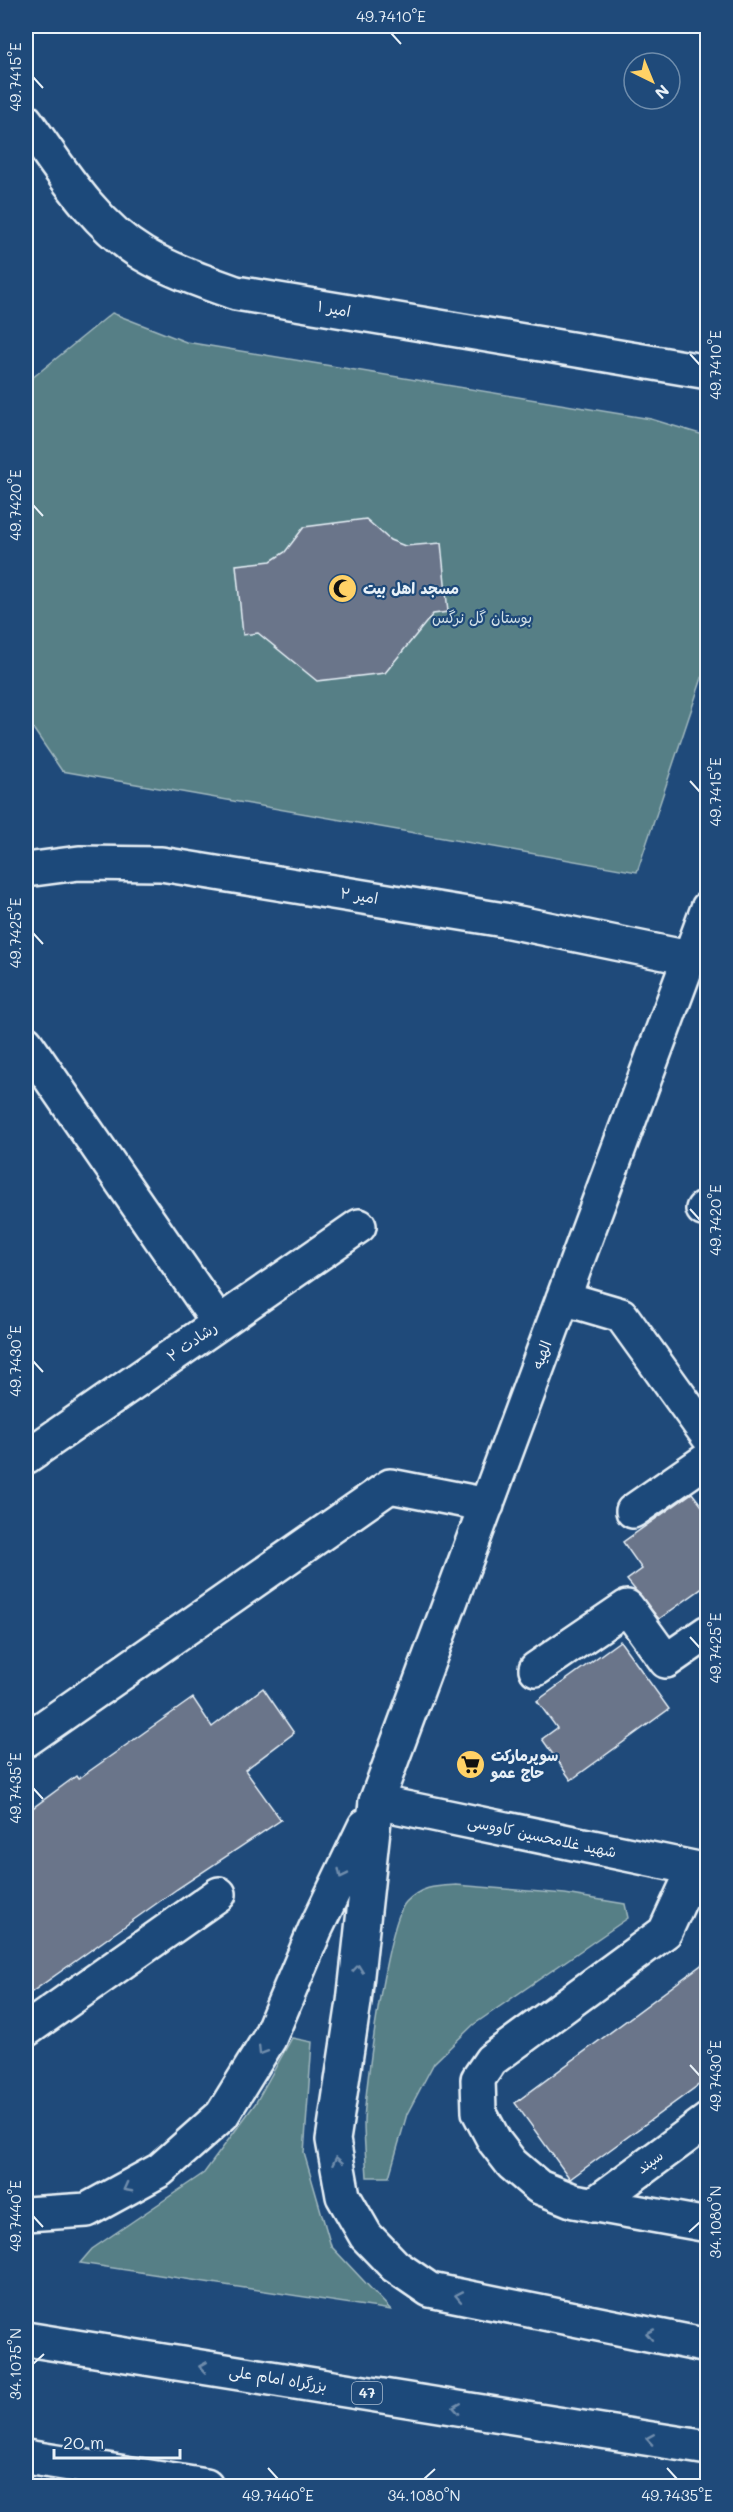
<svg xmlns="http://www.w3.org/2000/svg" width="733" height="2512" font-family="Mali,'Playpen Sans Arabic',sans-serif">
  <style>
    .green { fill: #577f86; stroke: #a0b8bf; stroke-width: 1.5 }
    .building { fill: #6b758a; stroke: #e8f1f8; stroke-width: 1.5 }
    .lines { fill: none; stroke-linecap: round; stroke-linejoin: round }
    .minor-casing { stroke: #e8f1f8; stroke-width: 38 }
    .highway-casing { stroke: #e8f1f8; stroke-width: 38 }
    .minor { stroke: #1f4a7a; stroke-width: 33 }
    .highway { stroke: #1f4a7a; stroke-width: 33 }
    .oneway { stroke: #6f8dac }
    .ticks { fill: none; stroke: #e8f1f8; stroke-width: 2 }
    .labels { text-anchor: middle; stroke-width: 4.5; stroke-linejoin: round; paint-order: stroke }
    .shield { fill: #1f4a7a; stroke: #acbfd2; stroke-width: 1.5 }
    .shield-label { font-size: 14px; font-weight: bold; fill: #e8f1f8 }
    .street-label { font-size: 15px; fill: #e8f1f8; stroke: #1f4a7a }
    .poi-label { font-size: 15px; font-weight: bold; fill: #e8f1f8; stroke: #1f4a7a; text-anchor: start }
    .park-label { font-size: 15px; fill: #d2e0e7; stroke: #1f4a7a }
    .neatline { fill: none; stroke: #e8f1f8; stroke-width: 2 }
    .ticks-label { font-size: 15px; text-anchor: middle; fill: #e8f1f8 }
  </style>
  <rect width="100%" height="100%" fill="#1f4a7a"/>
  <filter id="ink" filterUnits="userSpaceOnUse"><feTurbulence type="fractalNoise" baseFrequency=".0167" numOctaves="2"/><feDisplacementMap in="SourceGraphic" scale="12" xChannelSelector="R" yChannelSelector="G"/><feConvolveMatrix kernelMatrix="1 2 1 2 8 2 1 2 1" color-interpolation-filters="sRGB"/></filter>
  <g filter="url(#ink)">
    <path class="green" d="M112 313 186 342 651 419 707 436V663L637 872 62 771 26 718V383Z
      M456 1885 565 1894 625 1904 628 1918 473 2025 434 2063 407 2114 389 2177H367C366 2159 364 2141 364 2122 365 2089 387 1923 406 1902 421 1886 436 1886 456 1885Z
      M292 2038 312 2042 304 2153 331 2246 391 2310 80 2263 92 2249 204 2173 255 2104Z"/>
    <path class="building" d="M366 519 390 540 405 546 441 543 448 612 433 614 385 673 317 681 258 633 243 635 236 565 271 561 285 552 304 527Z
      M692 1493 708 1514V1584L659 1619 627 1580 642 1569 623 1542Z
      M620 1641 669 1709 571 1780 542 1739 557 1728 537 1701Z
      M263 1688 294 1733 245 1770 281 1820 177 1889 26 1996V1813L76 1776 78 1779 193 1698 212 1727Z
      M708 1960V2078L570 2179 515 2103Z"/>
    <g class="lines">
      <defs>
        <path id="minor" d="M26 121C59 167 93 224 143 254 172 271 205 282 236 293L708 372
          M26 870 79 863 161 864 504 920 689 958
          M708 908 376 1802 708 1871
          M26 1043 219 1323
          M703 1209 708 1206
          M563 1298 621 1315 708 1436
          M26 1457 359 1226
          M633 1511 708 1459
          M536 1669 627 1607 666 1661 708 1632
          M26 1740 390 1486 487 1505
          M694 1869 665 1932 491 2060 478 2079 479 2112 495 2142 512 2164 539 2187 574 2201 708 2225
          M26 2030 219 1894
          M593 2205 708 2120"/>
        <path id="highway" d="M376 1802 354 2002 333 2140 343 2196 366 2236 395 2266 430 2290 708 2346
          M26 2214 87 2210 160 2170 222 2115 269 2039 315 1930 365 1826
          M26 2339 708 2448
          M26 2457 206 2486"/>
      </defs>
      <use href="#minor" class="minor-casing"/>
      <use href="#highway" class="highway-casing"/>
      <use href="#minor" class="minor"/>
      <use href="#highway" class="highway"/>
    </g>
    <defs><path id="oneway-chevron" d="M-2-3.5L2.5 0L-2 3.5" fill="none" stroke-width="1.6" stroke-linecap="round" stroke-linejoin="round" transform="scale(1.5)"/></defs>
    <g class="oneway">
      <use href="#oneway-chevron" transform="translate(342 1874) rotate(116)"/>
      <use href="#oneway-chevron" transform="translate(358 1969) rotate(-84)"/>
      <use href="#oneway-chevron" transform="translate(262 2051) rotate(122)"/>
      <use href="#oneway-chevron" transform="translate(337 2161) rotate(-101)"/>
      <use href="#oneway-chevron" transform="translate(127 2188) rotate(152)"/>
      <use href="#oneway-chevron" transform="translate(459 2296) rotate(-169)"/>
      <use href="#oneway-chevron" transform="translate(650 2334) rotate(-169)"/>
      <use href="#oneway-chevron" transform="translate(203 2367) rotate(-171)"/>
      <use href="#oneway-chevron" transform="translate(457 2408) rotate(-171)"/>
      <use href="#oneway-chevron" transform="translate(650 2439) rotate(-171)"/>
    </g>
  </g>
  <path class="ticks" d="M391 33 401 44M33 77 43 88M690 354 700 365M33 505 43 516M690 781 700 792M33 933 43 944M690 1209 700 1220M33 1361 43 1372M690 1637 700 1648M33 1788 43 1799M690 2065 700 2076M33 2216 43 2227M689 2232 700 2222M33 2364 44 2354M268 2468 278 2479M667 2468 677 2479M424 2479 435 2469"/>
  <defs>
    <symbol id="mosque-disc" viewBox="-11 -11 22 22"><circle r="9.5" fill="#ffd166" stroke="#1f4a7a"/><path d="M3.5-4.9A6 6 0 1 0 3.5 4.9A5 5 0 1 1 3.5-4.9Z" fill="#111"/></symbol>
    <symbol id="supermarket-disc" viewBox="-11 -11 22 22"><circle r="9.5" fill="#ffd166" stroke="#1f4a7a"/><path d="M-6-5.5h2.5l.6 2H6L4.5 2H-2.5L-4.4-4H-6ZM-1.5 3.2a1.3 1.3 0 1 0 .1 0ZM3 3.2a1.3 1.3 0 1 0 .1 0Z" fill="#111"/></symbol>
  </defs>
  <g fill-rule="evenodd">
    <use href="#mosque-disc" x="326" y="572" width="33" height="33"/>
    <use href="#supermarket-disc" x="454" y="1748" width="33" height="33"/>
  </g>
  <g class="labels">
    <rect class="shield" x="352" y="2382" width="30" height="22" rx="4.5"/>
    <g class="shield-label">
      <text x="367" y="2398">47</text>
    </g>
    <g class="street-label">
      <text transform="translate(334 309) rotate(10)" y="5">امیر ۱</text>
      <text transform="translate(359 896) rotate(9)" y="5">امیر ۲</text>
      <text transform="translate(192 1342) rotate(-35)" y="5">رشادت ۲</text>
      <text transform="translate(542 1355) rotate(-70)" y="5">الهیه</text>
      <text transform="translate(542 1837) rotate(12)" y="5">شهید غلامحسین کاووسی</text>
      <text transform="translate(650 2162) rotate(-36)" y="5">سپند</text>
      <text transform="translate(278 2379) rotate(9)" y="5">بزرگراه امام علی</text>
    </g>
    <g class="poi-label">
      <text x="363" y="594">مسجد اهل بیت</text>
      <text x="491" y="1761">سوپرمارکت<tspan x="491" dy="17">حاج عمو</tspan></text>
    </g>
    <g class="park-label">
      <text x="482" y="623">بوستان گل نرگس</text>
    </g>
  </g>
  <rect width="733" height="2512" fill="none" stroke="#1f4a7a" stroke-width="66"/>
  <g transform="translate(652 81) rotate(137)"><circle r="28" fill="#1f4a7a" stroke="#6f8dac" stroke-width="1.5"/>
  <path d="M0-4.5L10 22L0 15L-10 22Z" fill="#ffd166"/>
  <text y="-9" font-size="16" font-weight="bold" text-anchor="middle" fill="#e8f1f8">N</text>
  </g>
  <path d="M54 2449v9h126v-9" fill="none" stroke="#e8f1f8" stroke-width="3"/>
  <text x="63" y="2449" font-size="18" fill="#e8f1f8" stroke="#1f4a7a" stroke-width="4.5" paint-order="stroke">20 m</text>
  <rect x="33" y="33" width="667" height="2446" class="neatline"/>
  <g class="ticks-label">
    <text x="391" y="22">49.7410°E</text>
    <text transform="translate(16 77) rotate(-90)" y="5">49.7415°E</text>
    <text transform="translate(716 365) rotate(-90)" y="5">49.7410°E</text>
    <text transform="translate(16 505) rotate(-90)" y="5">49.7420°E</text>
    <text transform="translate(716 792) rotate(-90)" y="5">49.7415°E</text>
    <text transform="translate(16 933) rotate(-90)" y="5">49.7425°E</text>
    <text transform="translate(716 1220) rotate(-90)" y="5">49.7420°E</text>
    <text transform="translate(16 1361) rotate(-90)" y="5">49.7430°E</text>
    <text transform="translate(716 1648) rotate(-90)" y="5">49.7425°E</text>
    <text transform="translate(16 1788) rotate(-90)" y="5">49.7435°E</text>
    <text transform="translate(716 2076) rotate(-90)" y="5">49.7430°E</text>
    <text transform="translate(16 2216) rotate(-90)" y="5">49.7440°E</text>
    <text transform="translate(716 2222) rotate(-90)" y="5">34.1080°N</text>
    <text transform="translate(16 2364) rotate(-90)" y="5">34.1075°N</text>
    <text x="278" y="2501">49.7440°E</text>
    <text x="424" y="2501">34.1080°N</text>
    <text x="677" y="2501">49.7435°E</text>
  </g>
</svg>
